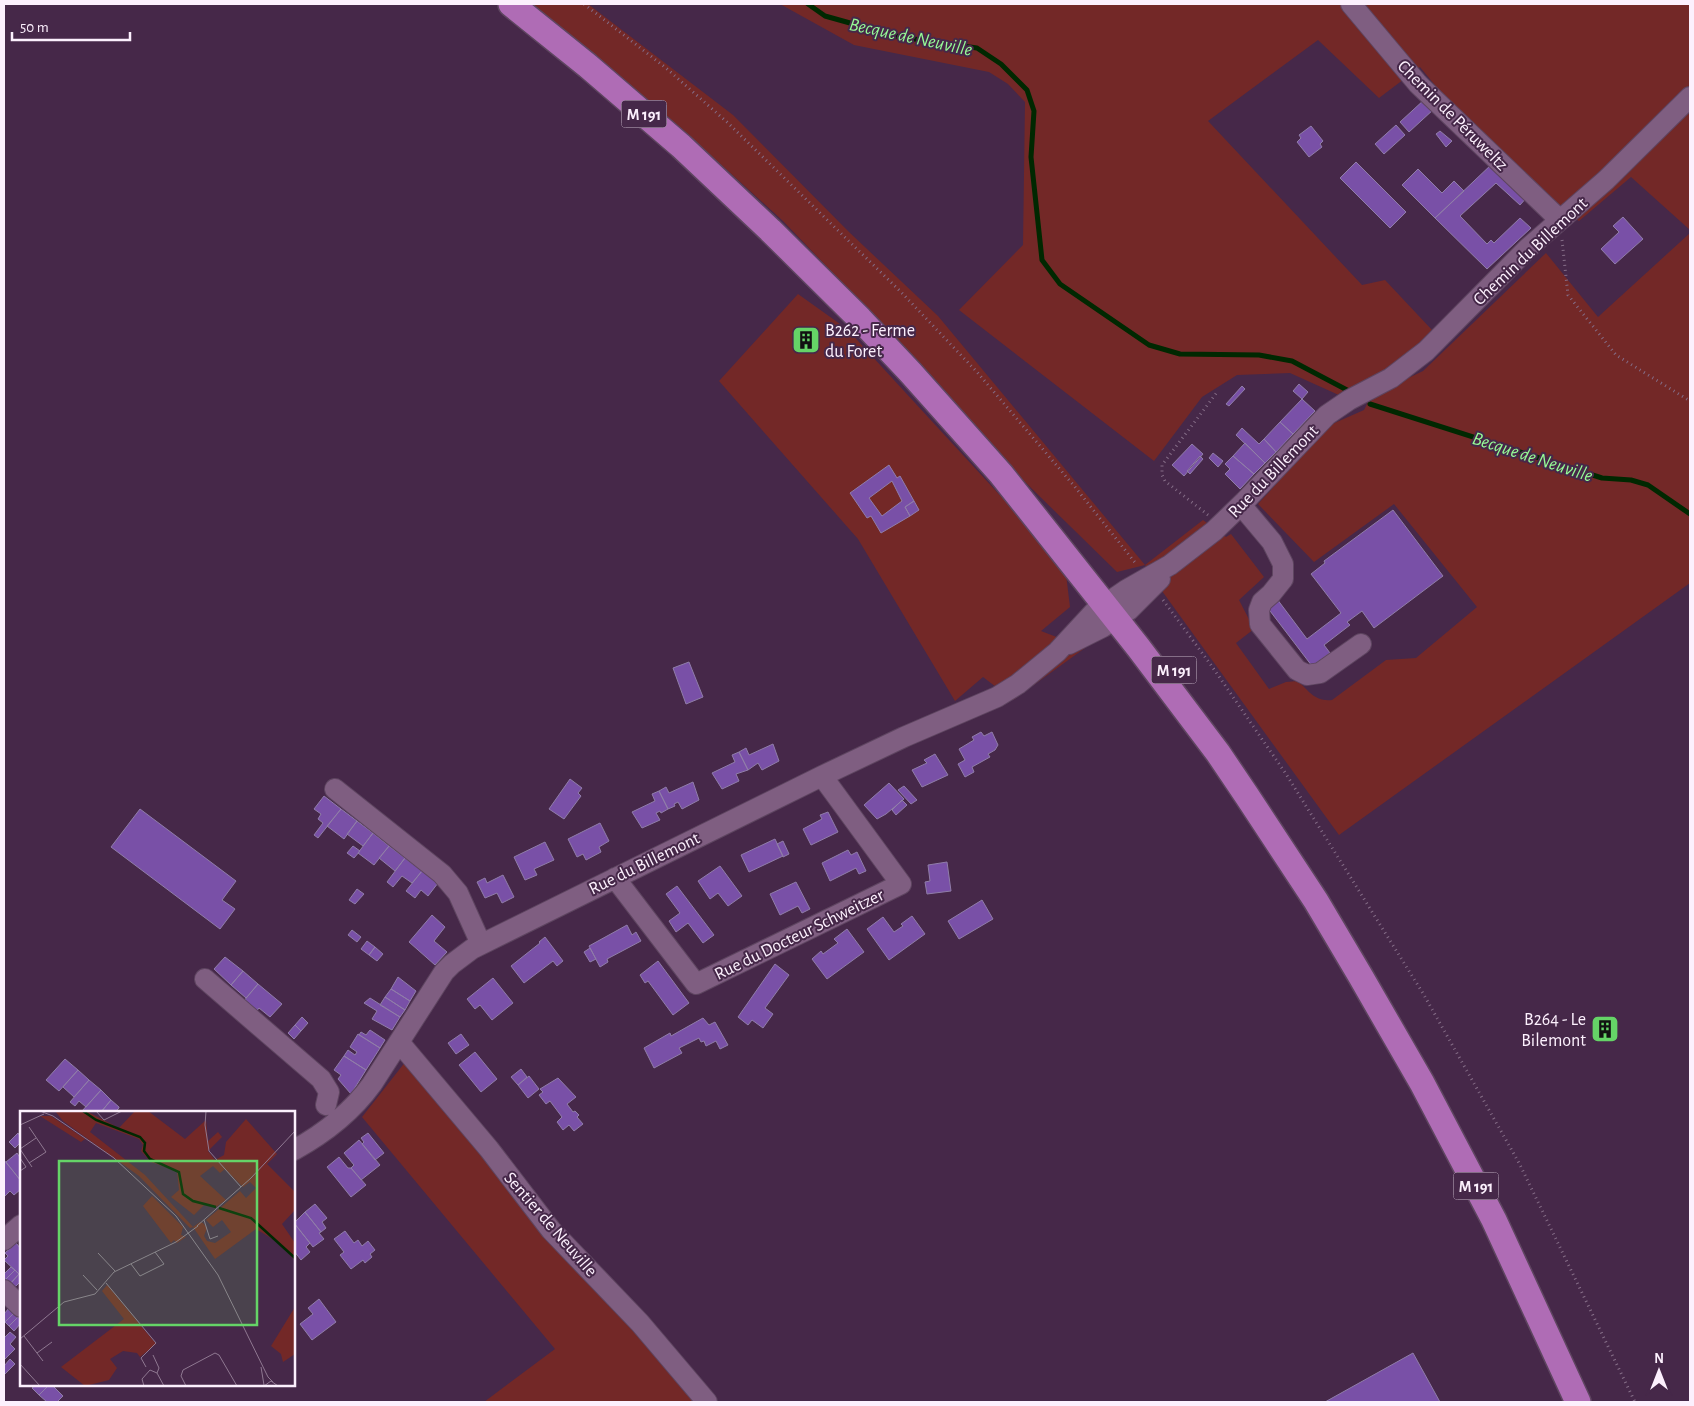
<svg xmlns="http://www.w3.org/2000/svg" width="1694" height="1406" font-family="'Alegreya Sans',sans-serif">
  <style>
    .green { fill: #732827 }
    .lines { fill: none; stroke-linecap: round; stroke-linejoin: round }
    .stream { stroke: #002801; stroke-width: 5 }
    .building { fill: #7950a7; stroke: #907da9; fill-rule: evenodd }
    .minor-casing { stroke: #5e4560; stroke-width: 22 }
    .major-casing { stroke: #5e4560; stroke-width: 28 }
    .path { stroke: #856d87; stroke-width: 3; stroke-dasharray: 1 4; stroke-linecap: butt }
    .minor { stroke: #7f5e81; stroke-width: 20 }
    .major { stroke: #af6cb5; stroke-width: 25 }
    .labels { text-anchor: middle; stroke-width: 4; stroke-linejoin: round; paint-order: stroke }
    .shield { fill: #462849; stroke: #c5b4c7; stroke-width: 1 }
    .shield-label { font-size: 16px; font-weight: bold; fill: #fcf0fd }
    .street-label { font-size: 18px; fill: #fcf0fd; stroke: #462849 }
    .poi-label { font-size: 18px; fill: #fcf0fd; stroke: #462849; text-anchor: start }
    .water-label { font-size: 19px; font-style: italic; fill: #96fc96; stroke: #462849 }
    .inset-river { fill: none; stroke: #002801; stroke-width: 2.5 }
    .inset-road { fill: none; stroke: #8f7891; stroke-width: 1 }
    .view { fill: #65d467; fill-opacity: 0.15; stroke: #65d467; stroke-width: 2.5 }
    .inset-edge { fill: none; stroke: #fcf0fd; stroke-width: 2.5 }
  </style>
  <rect width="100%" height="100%" fill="#462849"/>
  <path class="green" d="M533 4H588L733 115 849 232 938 316 1145 565 1203 520 1226 537 1231 534 1264 577 1239 600 1254 629 1236 643 1269 689 1286 682 1298 681C1309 691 1315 702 1332 700L1386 660 1416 658 1477 607 1394 504 1314 562 1258 504 1330 425 1364 410 1371 396 1423 371 1546 253 1598 317 1690 233V583L1339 835 1162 591 1145 565 1117 572 1025 482 932 376 783 221 682 129Z
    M780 4H1690V230L1631 177 1579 221 1558 207 1443 95 1420 67 1379 98 1318 40 1208 121 1362 285 1385 280 1432 330 1407 359 1341 396 1290 373 1237 375 1202 397 1154 461 959 310 1023 245 1025 102 1008 84 989 72 854 45Z
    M798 294 847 329 1065 566 1070 607 1041 631 1085 648 1013 700 983 677 955 701 858 539 719 381Z
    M406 1061 694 1402H484L555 1349 362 1117Z"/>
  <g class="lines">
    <path class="stream" d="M808 4 825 16 900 37 977 48 1001 64 1027 90 1034 111 1031 157 1042 260 1060 284 1149 345 1180 354 1259 355 1292 361 1347 390
      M1370 404 1602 478 1631 480 1648 485 1690 514"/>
  </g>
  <path class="building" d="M1425 99 1434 109 1409 132 1400 122Z
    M1396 125 1405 135 1384 154 1375 144Z
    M1311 126 1323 141 1320 144 1322 147 1309 157 1297 142 1301 138 1299 135Z
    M1440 131 1452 141 1446 147 1436 134Z
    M1356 162 1406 212 1390 228 1340 178Z
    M1493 163 1528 196 1520 205 1496 183 1460 216 1487 244 1491 240 1494 243 1520 218 1531 228 1487 269 1435 218Z
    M1418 169 1442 193 1454 181 1464 191 1435 218 1402 185Z
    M1623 217 1643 239 1615 264 1601 249 1619 232 1613 226Z
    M805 332 813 338 811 347H806L799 342 797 337V336Z
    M1299 384 1308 392 1302 399 1293 391Z
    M1242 386 1245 389 1229 406 1226 404Z
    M1302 399 1315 411 1293 434 1280 422Z
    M1280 422 1293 434 1276 452 1264 439Z
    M1242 428 1259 444 1264 439 1276 452 1265 463 1236 435Z
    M1245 443 1265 463 1254 474 1233 456Z
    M1192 444 1203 454 1184 476 1172 465Z
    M1213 453 1223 461 1218 467 1209 458Z
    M1200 456 1203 459 1190 474 1187 471Z
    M1233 456 1254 474 1240 489 1225 474 1230 469 1225 464Z
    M889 465 897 478 900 476 914 501 905 507 910 516 881 533 871 516 867 518 850 493ZM892 481 902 501 882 516 869 498Z
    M914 501 919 510 910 516 905 507Z
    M1393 510 1443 576 1374 628 1362 611 1347 622 1350 625 1324 645 1330 653 1312 666 1267 607 1277 599 1307 639 1341 613 1311 574 1325 563 1324 561Z
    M689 662 703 697 686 704 673 668Z
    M981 732 984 736 992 732 998 745 995 750 988 754 990 757 972 767 974 772 965 777 958 764 965 760 959 749 974 740 972 737Z
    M773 744 779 761 762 770 758 763 748 770 739 752 746 748 749 755Z
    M739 752 748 770 736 774 739 781 722 789 712 773 735 762 732 755Z
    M935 754 948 775 922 787 912 770 927 763 924 760Z
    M570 779 582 788 578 793 581 796 564 819 549 809Z
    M693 782 699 800 682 809 678 802 674 804 675 806 668 809 659 791 666 787 669 793Z
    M889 783 904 799 886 814 877 819 864 805Z
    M904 786 917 800 911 804 898 790Z
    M659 791 668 809 661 813 660 811 656 813 660 820 642 828 632 812 655 801 652 794Z
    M324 796 341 809 318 838 314 835 323 823 318 819 321 814 314 809Z
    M902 800 907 805 896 815 892 810Z
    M140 809 236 881 222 900 235 909 220 929 111 847Z
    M341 809 357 821 344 839 327 826Z
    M828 812 838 832 811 845 803 829 822 819 820 815Z
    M357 821 373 833 363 846 347 834Z
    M600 823 609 841 599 847 601 852 586 860 583 854 577 857 568 839Z
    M373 833 389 846 374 865 358 853Z
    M775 839 783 856 749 872 741 855Z
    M783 841 789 854 783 857 777 844Z
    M545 842 554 860 534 869 537 875 525 880 514 857Z
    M353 846 360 851 354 858 347 853Z
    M389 846 405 858 395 871 379 858Z
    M848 850 851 855 857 852 866 871 859 874 856 868 830 881 822 863Z
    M405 858 422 871 412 883 402 876 393 887 387 882Z
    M947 862 951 891 927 894 925 882 930 881 928 865Z
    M720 866 742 896 728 906 718 893 710 899 698 881Z
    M422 871 438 883 428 896 421 890 415 898 406 891Z
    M503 875 514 897 502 903 497 893 485 898 477 882 485 878 487 883Z
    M796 882 810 909 802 913 798 906 780 915 770 894Z
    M677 886 714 935 703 943 688 923 676 932 669 921 680 913 666 894Z
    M357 889 364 894 355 904 349 900Z
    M982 900 993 919 959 939 948 921Z
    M432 915 445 927 434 941 447 952 435 965 409 942Z
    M912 916 925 934 889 960 867 929 883 917 894 932 903 926 901 924Z
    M627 925 632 935 636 932 641 941 607 959 608 962 600 967 589 946Z
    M847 929 864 952 827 979 812 959 821 951 823 954 838 943 834 939Z
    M352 930 361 937 357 942 348 935Z
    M545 937 563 961 557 966 553 961 524 983 511 966 540 943 539 942Z
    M367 941 375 947 369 955 361 949Z
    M375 947 383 954 377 961 369 955Z
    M590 948 596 959 590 962 584 952Z
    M225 957 243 971 231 985 214 969Z
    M658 961 689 1003 673 1015 648 981 645 983 640 975Z
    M775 964 789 975 765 1008 773 1014 763 1028 752 1020 748 1025 738 1017Z
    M243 971 258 984 246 998 231 985Z
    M398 977 416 991 410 1001 391 989Z
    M493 978 513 1003 492 1020 480 1005 475 1009 467 999Z
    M258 984 282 1004 270 1017 259 1008 255 1013 243 1002Z
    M391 989 410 1001 405 1010 385 997Z
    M385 997 405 1010 400 1017 380 1005Z
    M370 998 400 1017 392 1030 372 1019 377 1011 364 1003Z
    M302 1017 308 1023 301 1031 295 1025Z
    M703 1018 709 1025 715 1022 728 1045 720 1049 716 1041 706 1046 704 1041 701 1042 699 1038 679 1048 682 1053 654 1068 644 1048 670 1033 671 1036Z
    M1602 1021H1607L1612 1029 1608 1037 1602 1035 1598 1028V1022Z
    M295 1025 301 1031 294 1039 288 1033Z
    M370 1030 385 1040 380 1048 359 1035 361 1032 366 1035Z
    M358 1034 380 1048 366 1070 344 1056 348 1050 355 1055 357 1052 350 1047Z
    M461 1034 469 1045 456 1054 448 1043Z
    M475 1052 497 1079 481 1092 459 1065Z
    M344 1056 366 1070 351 1094 338 1079 341 1075 334 1070Z
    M65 1059 78 1070 59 1091 46 1080Z
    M521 1069 527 1077 518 1085 511 1077Z
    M78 1070 89 1080 74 1097 63 1087Z
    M529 1076 539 1089 528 1098 518 1085Z
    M558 1078 576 1097 567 1104 573 1112 575 1111 579 1115 577 1117 583 1124 574 1131 569 1125 563 1130 557 1122 562 1117 550 1101 546 1104 539 1095 543 1092 540 1089Z
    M89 1080 101 1090 86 1107 79 1101 75 1106 70 1102Z
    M101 1090 111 1100 101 1112 90 1111 83 1112 82 1111Z
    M111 1100 119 1107V1108L115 1112H101Z
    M18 1133 21 1138V1142L15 1148 9 1142Z
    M368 1133 384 1153 375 1160 362 1144 364 1142 361 1138Z
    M359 1140 380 1165 361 1180 351 1168 354 1165 344 1153Z
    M17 1153 21 1159V1181L6 1162Z
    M339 1157 348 1168H351L366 1185 351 1197 327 1167Z
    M4 1160 21 1181V1189L14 1195 10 1191 5 1196 4 1194Z
    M315 1204 327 1218 322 1222 326 1228 321 1232 305 1212Z
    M305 1212 321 1232 319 1233 324 1239 313 1247 294 1223Z
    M294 1223 310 1243 306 1247 310 1252 301 1260 294 1251Z
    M345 1231 354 1243 358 1240 362 1246 368 1241 375 1250 370 1254 372 1257 365 1263 363 1260 351 1269 340 1255 344 1252 334 1239Z
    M16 1243 21 1249V1276L4 1260 8 1256 5 1253Z
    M11 1267 15 1270 5 1280 4 1274Z
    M15 1270 19 1274 10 1284 5 1280Z
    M19 1274 21 1276V1281L14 1288 10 1284Z
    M319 1299 336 1322 312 1340 300 1324 313 1314 308 1308Z
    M9 1308 14 1313 5 1322 4 1314Z
    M14 1313 18 1317 9 1326 5 1322Z
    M18 1317 21 1320V1323L14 1331 9 1326Z
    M10 1332 16 1337 10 1344 15 1349 4 1360V1336L5 1337Z
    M1413 1353 1440 1402H1325Z
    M10 1359 15 1364 4 1375V1366Z
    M36 1385H49L39 1395 32 1388Z
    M49 1385H52L63 1396 57 1402H47L39 1395Z"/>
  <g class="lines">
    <defs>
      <path id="minor" d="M1351 4 1418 84 1560 220
        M1241 505 1272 542 1283 564V579L1271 594 1262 602 1259 610 1260 624 1297 670 1307 675 1320 673 1361 644
        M1069 644 1103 627 1129 610 1160 579
        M335 789 442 874 458 893 481 944
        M615 878 696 984 901 884 822 776
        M205 979 321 1079 329 1092 326 1105
        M399 1042 489 1149 551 1230 640 1323 707 1402
        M294 1150C325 1133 351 1113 372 1084L444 972 452 964 472 949 822 776 904 737 997 697 1018 684 1057 652 1094 612 1126 590 1170 565 1214 531 1245 501 1327 415 1349 400 1391 378 1426 351 1528 248 1606 180 1690 97
        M4 1240 21 1225
        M4 1290 21 1307"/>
      <path id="major" d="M511 4 588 66 681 146 770 230 860 319 910 372 1001 474 1138 647 1218 753 1247 796 1316 901 1361 977 1422 1083 1494 1220 1578 1402"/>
    </defs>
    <use href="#minor" class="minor-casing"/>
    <use href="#major" class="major-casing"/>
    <path class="path" d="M584 4 666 68 728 123 901 292 977 372 1075 487 1137 565
      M1562 240 1568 295 1616 355 1690 401
      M1208 515 1165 481 1162 475V465L1218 391
      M1163 600 1211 665 1286 774 1424 995 1519 1163 1635 1402"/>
    <use href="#minor" class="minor"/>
    <use href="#major" class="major"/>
  </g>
  <defs>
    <symbol id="building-square" viewBox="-11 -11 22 22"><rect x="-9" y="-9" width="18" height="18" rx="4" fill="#65d467" stroke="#462849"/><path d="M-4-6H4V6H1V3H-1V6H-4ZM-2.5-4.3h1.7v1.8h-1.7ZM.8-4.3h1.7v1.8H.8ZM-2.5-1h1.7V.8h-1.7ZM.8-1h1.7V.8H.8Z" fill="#111"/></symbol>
  </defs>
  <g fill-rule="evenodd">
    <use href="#building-square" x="790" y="324" width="32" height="32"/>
    <use href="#building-square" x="1589" y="1013" width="32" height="32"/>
  </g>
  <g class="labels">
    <g class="shield">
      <rect x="621.5" y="100.5" width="45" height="27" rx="4"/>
      <rect x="1151.5" y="656.5" width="45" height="27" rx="4"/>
      <rect x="1453.5" y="1172.5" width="45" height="27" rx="4"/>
    </g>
    <g class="shield-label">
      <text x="644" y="120">M 191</text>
      <text x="1174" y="676">M 191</text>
      <text x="1476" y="1192">M 191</text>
    </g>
    <g class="street-label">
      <text transform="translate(1453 115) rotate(45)" y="6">Chemin de Péruweltz</text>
      <text transform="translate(1530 251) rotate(-43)" y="6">Chemin du Billemont</text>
      <text transform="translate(1273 471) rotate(-46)" y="6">Rue du Billemont</text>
      <text transform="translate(644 863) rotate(-26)" y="6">Rue du Billemont</text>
      <text transform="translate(799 934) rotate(-26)" y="6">Rue du Docteur Schweitzer</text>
      <text transform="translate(551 1224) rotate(49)" y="6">Sentier de Neuville</text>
    </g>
    <g class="poi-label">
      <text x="825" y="336">B262 - Ferme<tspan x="825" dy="21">du Foret</tspan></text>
      <text x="1586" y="1025" text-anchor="end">B264 - Le<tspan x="1586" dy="21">Bilemont</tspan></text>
    </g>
    <g class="water-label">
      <text transform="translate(911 36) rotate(12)" y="7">Becque de Neuville</text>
      <text transform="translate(1533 456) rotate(18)" y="7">Becque de Neuville</text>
    </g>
  </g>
  <g transform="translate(20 1111)">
    <rect width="275" height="275" fill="#462849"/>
    <path d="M35 0H66L99 17 115 0H128L165 28 186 9 188 30 198 21 202 26 188 40 195 49 204 44 206 31 226 8 257 43 247 53 275 81V99L262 113 275 132V149L256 130 236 118 195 148 173 116 170 117 119 65 43 10ZM76 12 119 28 123 34 121 40 131 51 157 60 159 79 151 86 174 104 184 94 196 96 206 89 180 65 193 55 200 62 205 58 223 76 230 71 236 77 226 87 220 80 186 109 193 116 202 109 211 121 195 132 187 130 184 125 187 117 183 112 180 111 173 116 125 64 70 21ZM20 5H31L65 28 61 31ZM132 85 163 116 161 124 166 126 157 132 154 129 151 132 123 95ZM87 174 136 233 120 246 117 242 103 240 90 248 97 257 89 269 65 275 41 256 104 208 82 180ZM275 196V243L263 251 261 243 251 235Z" fill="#732827" fill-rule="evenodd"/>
    <path class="inset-river" d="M63 0 76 9 120 26 125 32 124 40 130 48 159 61 163 83 173 90 196 96M199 97 231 107 275 147"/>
    <path class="inset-road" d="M20 0 33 5 94 47 156 105 198 164 248 266 253 271M76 0 84 9 102 0M186 0 185 14 189 40 221 76M0 14 24 3M9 16 26 41 9 52M0 38 12 56M0 38 16 27M0 47 6 56 0 60M184 109 190 128 198 125M177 115 231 67 275 20M78 142 95 160M111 153 120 165 144 153 135 141M63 164 77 179M86 172 136 232 121 247 126 256M4 225 23 250M0 228 44 191 75 183 94 161 156 131 178 115M17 242 32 231M133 244 139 257 137 262M0 253 20 275M241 256 244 274M124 275 122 268 130 259 137 262 144 275M166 275 161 265 163 259 195 242 199 244 217 275M244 275 251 270 258 275"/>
    <path class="view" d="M39 50H237V214H39Z"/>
    <rect width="275" height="275" class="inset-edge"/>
  </g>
  <rect width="1694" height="1406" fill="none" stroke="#fcf0fd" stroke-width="10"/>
  <g transform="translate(1659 1371)" stroke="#462849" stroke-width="4" paint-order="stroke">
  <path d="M0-4L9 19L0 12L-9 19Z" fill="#fcf0fd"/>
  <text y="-8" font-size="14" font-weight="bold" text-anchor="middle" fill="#fcf0fd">N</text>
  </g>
  <path d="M12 32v8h118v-8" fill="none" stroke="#fcf0fd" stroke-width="2.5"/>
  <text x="20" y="32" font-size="15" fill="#fcf0fd" stroke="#462849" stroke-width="4" paint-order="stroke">50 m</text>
</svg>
